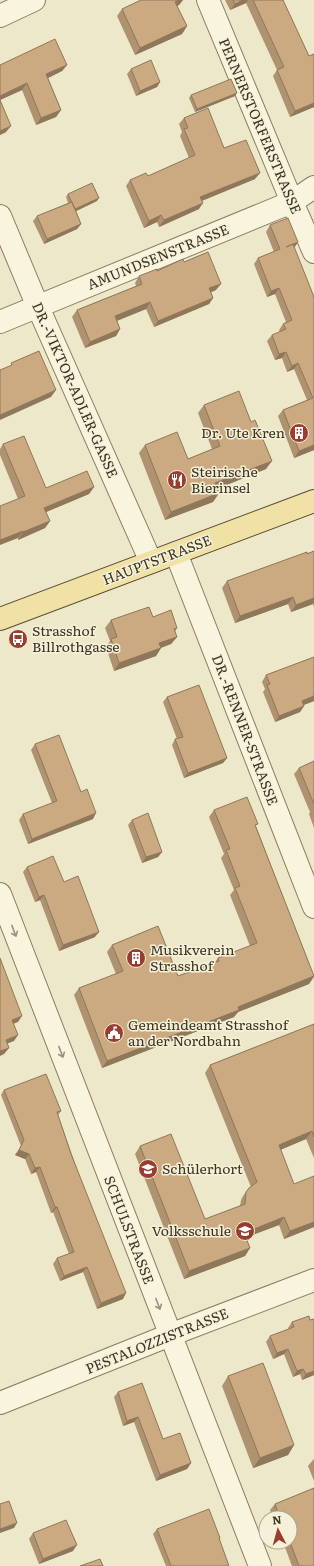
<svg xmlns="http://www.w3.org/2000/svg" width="314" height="1566" font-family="Literata,serif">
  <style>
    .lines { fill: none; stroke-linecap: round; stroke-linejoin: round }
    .minor-casing { stroke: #8b7c5e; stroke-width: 24 }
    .major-casing { stroke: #594932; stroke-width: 24 }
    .minor { stroke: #f9f4dd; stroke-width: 22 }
    .major { stroke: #efe2a4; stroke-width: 22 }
    .wall { fill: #af926f }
    .shaded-wall { fill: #8e775a }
    .building { fill: #cbaa81; stroke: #8e775a }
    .oneway { stroke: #9a937f }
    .labels { text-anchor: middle; stroke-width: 3; stroke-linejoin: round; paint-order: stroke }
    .street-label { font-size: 14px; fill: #3c3221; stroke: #f5f1d9 }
    .poi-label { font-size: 14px; fill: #3c3221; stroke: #f5f1d9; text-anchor: start }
  </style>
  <rect width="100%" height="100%" fill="#eee8ca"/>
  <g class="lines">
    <defs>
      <path id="minor" d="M208 0 292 202 314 252
        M0 16 34 0
        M0 216 38 307 151 562
        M0 322 292 202 314 187
        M176 553 314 907
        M0 894 260 1566
        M0 1403 170 1335 314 1280"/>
      <path id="major" d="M0 619 314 501"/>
    </defs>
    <use href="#minor" class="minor-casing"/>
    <use href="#major" class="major-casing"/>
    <use href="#minor" class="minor"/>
    <use href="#major" class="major"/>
  </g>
  <path class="wall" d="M141 0H183L179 5 177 6 187 26 182 34 135 55 117 16 122 9Z
    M225 0H283L309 56 314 54V107L290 117 273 76 277 70 246 3 230 10Z
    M0 65H67L62 71 48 78 61 110 56 117 36 125 22 90 0 100 6 132 0 135Z
    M131 69 160 82 157 87 136 96 127 74Z
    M191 95 235 96 195 112 189 98Z
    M184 118 224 148 255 179 202 201 199 209 159 227 157 222 144 228 126 186 130 180 148 176 189 158 180 136 182 132 179 124Z
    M68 194 97 201 76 211 81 224 77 229 44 244 33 221 37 216 68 203 66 197Z
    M270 225 298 242 294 248 314 297V450L294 458 278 416 283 410 307 400 294 369 287 372 282 358 275 360 267 341 272 335 280 332 279 330 283 324 286 322 275 294 267 297 254 264 258 258 274 252 266 232Z
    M184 262 216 290 211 292 213 298 209 304 154 327 146 309 117 321 120 329 116 336 85 348 72 317 77 310 136 286 135 283 139 276Z
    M204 405 266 469 217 489 219 493 213 502 165 520 139 453 145 445 188 459 212 449 198 413Z
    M3 444 46 488 94 487 89 494 46 512 50 521 45 528 18 540V499L0 455V449Z
    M314 551V608L313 604 291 612 288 604 235 623 222 588 227 581Z
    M153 617 177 628 175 632 177 637 171 644 161 648 156 656 114 671 106 647 110 641 105 628 111 620Z
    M314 657V701L304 705V706L300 712 275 722 263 692 265 689 262 682 266 675Z
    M167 697 227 758 223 763 184 778 172 745 175 739H177L163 702Z
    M35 744 81 792 93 819 28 844 19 820 23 814 52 803 31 750Z
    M314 761V828L309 814 310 812 294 774 299 768Z
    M214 810 256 826 314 977 309 984 238 1012 234 1017 102 1068 74 995 79 988 116 974 107 952 112 945 178 976 215 962 218 958 250 946 230 895 234 890 221 858 224 854 209 817Z
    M132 820 162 852 158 857 142 863 128 825Z
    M27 867 95 937 59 951 40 900 35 902 23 872Z
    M314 1024V1158L306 1139 280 1150 294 1184 314 1227 284 1239 279 1225 246 1237 250 1248 245 1256 184 1279 135 1154 140 1146 205 1219 240 1206 241 1200 243 1196 249 1188 251 1187 205 1073 210 1065Z
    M4 1090 61 1111 58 1115 123 1299 97 1309 83 1272 60 1281 53 1264 57 1258 69 1254 53 1212 51 1213 36 1172 31 1174 25 1159 15 1155 21 1146 1 1095Z
    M314 1319V1375L302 1380 300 1374 293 1377 284 1354 273 1359 266 1342 270 1336 289 1329 288 1328 292 1322 310 1320Z
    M228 1376 294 1445 288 1455 253 1468 222 1386Z
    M118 1392 163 1439 191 1463 187 1469 156 1481 134 1422 123 1426 114 1397Z
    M314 1459V1481L308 1466 313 1460Z
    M314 1488V1566H292L283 1542H290V1518H273L270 1510 275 1504Z
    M157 1529 220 1538 219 1539 229 1566H166L153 1534Z
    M33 1533 73 1551 39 1564 29 1539Z"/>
  <path class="shaded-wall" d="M179 0H183L179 5 170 9 175 2Z
    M243 0H248L246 3 230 10 235 4Z
    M187 26 182 34 135 55 140 48Z
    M67 65 62 71 42 81 46 74Z
    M160 82 157 87 136 96 140 91Z
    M27 83 22 90 0 100V96Z
    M237 93 235 96 195 112 197 109Z
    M314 103V107L290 117 295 111Z
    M61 110 56 117 36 125 41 118Z
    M11 126 6 132 0 135V131Z
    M260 173 255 179 196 203 200 197Z
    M99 198 97 201 72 213 74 210Z
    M203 203 199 209 159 227 164 220Z
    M161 215 157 222 144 228 149 221Z
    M81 224 77 229 44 244 47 239Z
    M298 242 294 248 286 247Z
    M221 284 216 290 205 295 209 288Z
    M279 288 275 294 267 297 271 291Z
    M213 298 209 304 154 327 158 321Z
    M150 302 146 309 111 323 115 316Z
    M120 329 116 336 85 348 90 342Z
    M286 352 282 358 275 360 279 354Z
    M298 363 294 369 287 372 292 366Z
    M56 390 51 397 0 420V415Z
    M314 445V450L294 458 299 451Z
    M272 461 266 469 209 492 215 483Z
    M94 487 89 494 39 515 44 508Z
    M219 493 213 502 165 520 171 512Z
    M50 521 45 528 18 540 23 532Z
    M23 531 18 538 0 545V540Z
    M293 597 288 604 235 623 240 616Z
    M314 598V602L313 604 291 612 296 605Z
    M177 637 171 644 154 650 159 643Z
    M161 648 156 656 114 671 119 663Z
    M314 696V701L298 707 302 701Z
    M304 706 300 712 275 722 279 716Z
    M227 758 223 763 184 778 188 773Z
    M96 813 93 819 28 844 32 839Z
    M162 852 158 857 142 863 146 857Z
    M44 895 40 900 35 902 39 897Z
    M99 932 95 937 59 951 63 945Z
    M314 976 309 984 238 1012 234 1017 102 1068 107 1061 238 1007Z
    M22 1016 18 1022 8 1026 12 1020Z
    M18 1035 14 1041 1 1046 6 1040Z
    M9 1048 4 1054 0 1056V1051Z
    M312 1131 306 1139 273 1153 279 1145Z
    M19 1150 29 1154 25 1159 15 1155Z
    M40 1167 36 1172 31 1174 35 1168Z
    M55 1207H57L53 1212 51 1213Z
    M284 1217 279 1225 239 1240 244 1233Z
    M314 1222V1227L284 1239 290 1231Z
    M250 1248 245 1256 184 1279 189 1271Z
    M87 1267 83 1272 60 1281 64 1276Z
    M126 1293 123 1299 97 1309 101 1303Z
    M288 1349 284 1354 273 1359 277 1353Z
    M303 1369 300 1374 293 1377 297 1371Z
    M314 1371V1375L302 1380 306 1374Z
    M138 1417 134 1422 123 1426 127 1421Z
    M294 1445 288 1455 253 1468 260 1458Z
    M191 1463 187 1469 156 1481 160 1475Z
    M17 1523 14 1528 0 1533V1529Z
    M77 1545 73 1551 39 1564 43 1559Z"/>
  <path class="building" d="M141 0H179L175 2 187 26 140 48 122 9Z
    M233 0H243L235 4Z
    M253 0H283L309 56 314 54V103L295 111 277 70 284 67Z
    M55 39 67 65 46 74 61 110 41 118 27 83 0 96V65Z
    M151 60 160 82 140 91 131 69Z
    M231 79 237 93 197 109 191 95Z
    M0 100 11 126 0 131Z
    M208 108 224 148 246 140 260 173 200 197 203 203 164 220 161 215 149 221 130 180 146 173 148 176 195 155 184 129 188 128 184 118Z
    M92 183 99 198 75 209 68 194Z
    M72 202 81 224 47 239 37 216Z
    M288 218 298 242 286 247 293 244 314 297V445L299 451 283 410 313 398 298 363 292 366 286 352 279 354 272 335 286 329 283 324 292 320 279 288 271 291 258 258 280 249 270 225Z
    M208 252 221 284 209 288 213 298 158 321 150 302 115 316 120 329 90 342 77 310 142 284 139 276 157 269V271L183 259 184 262Z
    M39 351 56 390 0 415V370L12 365 11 363Z
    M239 391 251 422 255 420 272 461 215 483 219 493 171 512 145 445 177 432 188 459 220 446 204 405Z
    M24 436 46 488 87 471 94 487 44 508 50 521 23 532V531L0 540V506L25 496 3 444Z
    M314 551V598L296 605 293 597 240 616 227 581 307 552V554Z
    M149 607 153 617 171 610 177 628 174 629 177 637 159 643 161 648 119 663 111 639 117 637 111 620Z
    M314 657V696L302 701 304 706 279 716 267 685 270 684 266 675Z
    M199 685 227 758 188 773 175 739 183 737 167 697Z
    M59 735 81 792 87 789 96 813 32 839 23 814 57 801 35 744Z
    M314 761V804L299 768Z
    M247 797 258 824 255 825 314 976 238 1007 239 1010 107 1061 79 988 123 971 112 945 158 926 178 976 219 961 218 958 257 943 235 888 240 886 226 850 230 849 214 810Z
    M148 813 162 852 146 857 132 820Z
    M53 856 64 882 78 876 99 932 63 945 44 895 39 897 27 867Z
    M0 958 22 1016 12 1020 18 1035 6 1040 9 1048 0 1051Z
    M314 1024V1137L312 1131 279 1145 294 1184 314 1176V1222L290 1231 284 1217 244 1233 250 1248 189 1271 140 1146 171 1134 205 1219 245 1204 246 1192 249 1188 257 1182 210 1065Z
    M46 1074 61 1111 57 1112 71 1154 126 1293 101 1303 87 1267 64 1276 57 1258 74 1252 57 1207H55L40 1167 35 1168 29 1154 19 1150 24 1140 4 1090Z
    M309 1316 310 1320 314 1319V1371L306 1374 303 1369 297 1371 288 1349 277 1353 270 1336 294 1327 292 1322Z
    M263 1363 294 1445 260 1458 228 1376Z
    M142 1383 163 1439 180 1433 191 1463 160 1475 138 1417 127 1421 118 1392Z
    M314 1488V1566H299L290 1542V1518H280L275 1504Z
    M9 1501 17 1523 0 1529V1504Z
    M209 1509 220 1538H219L229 1566H171L157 1529Z
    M66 1520 77 1545 43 1559 33 1533Z
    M100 1559 103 1566H80Z"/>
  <defs><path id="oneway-shaft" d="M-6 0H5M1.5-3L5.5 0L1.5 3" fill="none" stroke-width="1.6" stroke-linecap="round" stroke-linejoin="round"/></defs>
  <g class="oneway">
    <use href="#oneway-shaft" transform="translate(14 931) rotate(69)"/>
    <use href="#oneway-shaft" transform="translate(61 1052) rotate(69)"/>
    <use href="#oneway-shaft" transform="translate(158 1304) rotate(69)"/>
  </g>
  <defs>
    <symbol id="building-disc" viewBox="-11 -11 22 22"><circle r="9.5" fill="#983d2f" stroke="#f5f1d9"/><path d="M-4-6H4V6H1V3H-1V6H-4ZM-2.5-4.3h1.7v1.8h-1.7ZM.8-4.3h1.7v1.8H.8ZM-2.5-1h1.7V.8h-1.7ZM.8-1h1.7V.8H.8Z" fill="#fff"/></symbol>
    <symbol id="restaurant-disc" viewBox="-11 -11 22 22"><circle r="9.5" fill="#983d2f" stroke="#f5f1d9"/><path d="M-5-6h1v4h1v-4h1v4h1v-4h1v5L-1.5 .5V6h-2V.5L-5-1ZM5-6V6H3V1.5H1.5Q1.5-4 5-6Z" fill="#fff"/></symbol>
    <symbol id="bus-disc" viewBox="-11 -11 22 22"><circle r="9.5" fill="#983d2f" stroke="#f5f1d9"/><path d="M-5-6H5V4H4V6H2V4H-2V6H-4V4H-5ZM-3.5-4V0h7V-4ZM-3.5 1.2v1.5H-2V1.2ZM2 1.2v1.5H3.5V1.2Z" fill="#fff"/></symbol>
    <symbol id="civic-disc" viewBox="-11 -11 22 22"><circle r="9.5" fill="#983d2f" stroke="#f5f1d9"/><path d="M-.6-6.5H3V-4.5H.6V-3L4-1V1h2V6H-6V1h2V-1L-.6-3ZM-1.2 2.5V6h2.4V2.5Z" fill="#fff"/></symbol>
    <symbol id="school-disc" viewBox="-11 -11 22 22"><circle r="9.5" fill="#983d2f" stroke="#f5f1d9"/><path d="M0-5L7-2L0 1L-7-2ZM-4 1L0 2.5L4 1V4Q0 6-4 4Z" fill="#fff"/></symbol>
  </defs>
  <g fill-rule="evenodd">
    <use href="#building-disc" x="288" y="422" width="22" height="22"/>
    <use href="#restaurant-disc" x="166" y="469" width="22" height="22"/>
    <use href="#bus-disc" x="7" y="628" width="22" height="22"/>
    <use href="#building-disc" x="125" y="947" width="22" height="22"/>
    <use href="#civic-disc" x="103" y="1022" width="22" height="22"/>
    <use href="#school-disc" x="137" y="1158" width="22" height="22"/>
    <use href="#school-disc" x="234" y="1220" width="22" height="22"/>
  </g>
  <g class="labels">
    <g class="street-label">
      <text transform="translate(260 126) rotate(67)" y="5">PERNERSTORFERSTRASSE</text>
      <text transform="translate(158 257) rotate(-22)" y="5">AMUNDSENSTRASSE</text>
      <text transform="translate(75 390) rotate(66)" y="5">DR.-VIKTOR-ADLER-GASSE</text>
      <text transform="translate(157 560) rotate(-21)" y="5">HAUPTSTRASSE</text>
      <text transform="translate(245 730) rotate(69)" y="5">DR.-RENNER-STRASSE</text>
      <text transform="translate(129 1230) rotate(69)" y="5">SCHULSTRASSE</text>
      <text transform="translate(157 1341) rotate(-22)" y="5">PESTALOZZISTRASSE</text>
    </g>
    <g class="poi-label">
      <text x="285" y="438" text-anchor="end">Dr. Ute Kren</text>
      <text x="191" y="477">Steirische<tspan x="191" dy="16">Bierinsel</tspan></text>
      <text x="32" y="636">Strasshof<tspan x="32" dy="16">Billrothgasse</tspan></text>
      <text x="150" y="955">Musikverein<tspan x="150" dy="16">Strasshof</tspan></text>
      <text x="128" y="1030">Gemeindeamt Strasshof<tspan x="128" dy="16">an der Nordbahn</tspan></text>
      <text x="162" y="1174">Schülerhort</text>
      <text x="231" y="1236" text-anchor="end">Volksschule</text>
    </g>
  </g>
  <g transform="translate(278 1530) rotate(354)"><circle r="19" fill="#f5f1d9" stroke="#aba58f"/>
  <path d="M0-3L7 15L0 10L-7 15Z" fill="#983d2f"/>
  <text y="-6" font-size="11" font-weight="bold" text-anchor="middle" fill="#3c3221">N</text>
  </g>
</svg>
